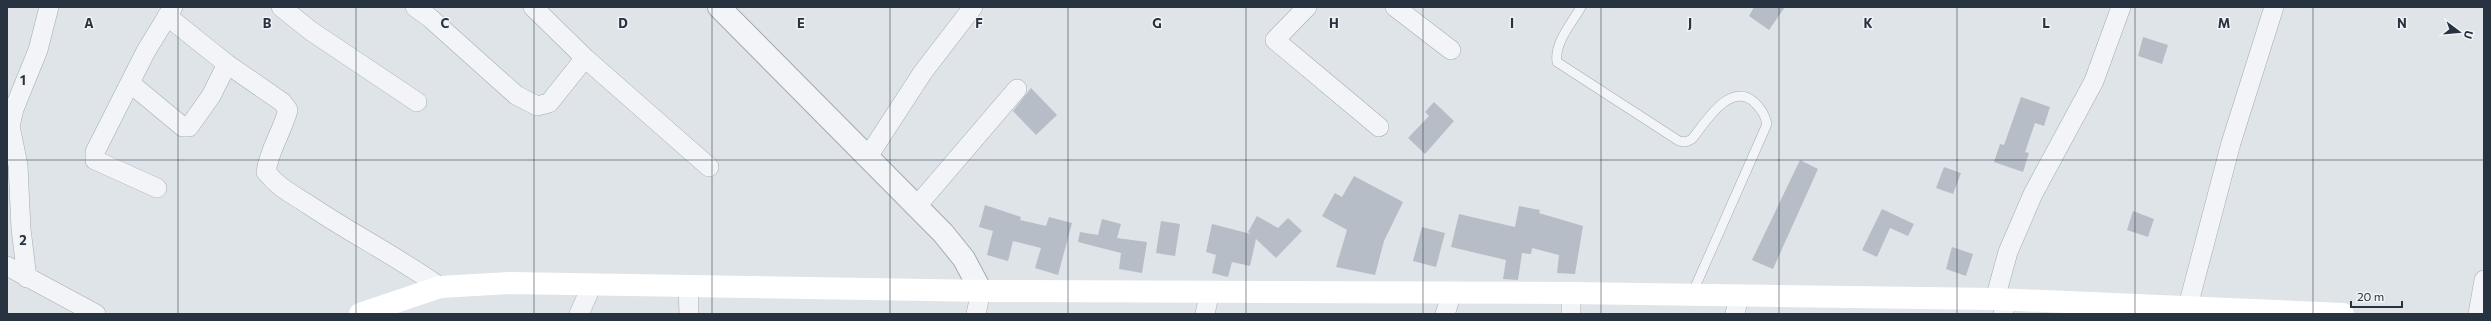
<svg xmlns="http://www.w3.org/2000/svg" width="2491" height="321" font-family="Commissioner,sans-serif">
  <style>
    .building { fill: #b6bdc6 }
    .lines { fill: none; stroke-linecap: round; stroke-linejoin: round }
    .service-casing { stroke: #a4abb3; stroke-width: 10 }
    .minor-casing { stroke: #a4abb3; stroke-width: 20 }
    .tertiary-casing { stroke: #a4abb3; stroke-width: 24 }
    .service { stroke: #f2f4f7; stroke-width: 9 }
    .minor { stroke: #f2f4f7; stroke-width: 19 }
    .tertiary { stroke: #f2f4f7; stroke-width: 22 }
    .secondary { stroke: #fff; stroke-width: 22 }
    .grid { fill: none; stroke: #273341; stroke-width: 1; stroke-opacity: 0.55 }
    .grid-label { font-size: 13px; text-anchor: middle; font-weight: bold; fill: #273341; stroke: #eff3f6; stroke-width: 3; stroke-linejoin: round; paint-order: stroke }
  </style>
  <rect width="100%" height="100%" fill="#dfe4e9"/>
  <path class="building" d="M1754 7H1785L1769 30 1749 16Z
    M2143 37 2168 45 2162 64 2138 56Z
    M1031 88 1057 115 1036 135 1013 111Z
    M2021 97 2050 107 2044 126 2035 123 2025 152 2029 153 2023 172 1994 162 2000 144 2004 145Z
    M1434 102 1454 121 1425 154 1408 138 1429 116 1425 112Z
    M1800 160 1818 169 1773 269 1752 260Z
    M1944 167 1961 173 1953 194 1936 188Z
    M1354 176 1403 202 1384 241 1375 275 1336 267 1347 230 1322 216 1335 193 1342 197Z
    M985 205 1021 217 1020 220 1046 226 1049 217 1072 223 1058 275 1035 268 1041 248 1013 241 1008 261 987 255 993 231 979 227Z
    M1519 206 1540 210 1539 213 1583 226 1575 274 1557 273 1559 255 1532 248 1531 254 1522 253 1518 280 1503 279 1506 260 1451 247 1459 214 1515 227Z
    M1882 209 1914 224 1908 236 1890 228 1877 257 1862 250Z
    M2133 211 2154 219 2148 237 2127 230Z
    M1257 216 1278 228 1288 218 1302 231 1276 258 1256 239 1250 266 1232 262 1228 277 1212 273 1216 255 1206 252 1212 224 1251 234 1248 232Z
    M1102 219 1121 224 1117 238 1147 242 1142 273 1119 269 1121 253 1078 242 1080 232 1098 235Z
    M1161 221 1180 224 1175 256 1156 253Z
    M1422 227 1445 233 1436 267 1413 261Z
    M1952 247 1973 254 1966 276 1946 269Z"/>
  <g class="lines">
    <defs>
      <path id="service" d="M1581 7C1572 23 1554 43 1557 62L1679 141 1686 142 1692 139C1705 123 1729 82 1753 101 1761 108 1765 114 1767 124L1692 294"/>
      <path id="minor" d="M281 7 311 31 417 102
        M415 7 430 18 516 95 537 106 549 103 585 58 533 7
        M1307 7 1275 40 1379 127
        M1395 7 1451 50
        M167 16 227 64 282 102 288 110C282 132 269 150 266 172 279 188 292 194 309 205 352 234 398 257 440 287
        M585 58 709 167
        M130 83 183 127H189L211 96 227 64
        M867 158 923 72 973 7
        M157 188 95 160V152L146 51 173 7
        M916 207 1017 89
        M7 266 96 314
        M27 278 21 229 18 165 10 126 14 109 38 50 49 7
        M688 286 689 314
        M1995 299 2008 252 2033 194 2094 81 2121 7
        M2188 306 2231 143 2274 7
        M579 314 592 285
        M976 314 981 291
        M1205 314 1210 291
        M1445 314 1452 293
        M1571 314V293
        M1735 314 1739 295
        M2003 314 2008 299
        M2478 314 2484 280"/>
      <path id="tertiary" d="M719 7 943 233 964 259 981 291"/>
    </defs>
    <use href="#service" class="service-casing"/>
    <use href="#minor" class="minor-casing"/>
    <use href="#tertiary" class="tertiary-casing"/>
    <use href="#service" class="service"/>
    <use href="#minor" class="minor"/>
    <use href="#tertiary" class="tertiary"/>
    <path class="secondary" d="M360 314 440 287 510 283 988 291 1571 293 1995 299 2343 314"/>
  </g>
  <path class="grid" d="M178 7V314M356 7V314M534 7V314M712 7V314M890 7V314M1068 7V314M1246 7V314M1423 7V314M1601 7V314M1779 7V314M1957 7V314M2135 7V314M2313 7V314M7 160H2484"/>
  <g class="grid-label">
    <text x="89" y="28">A</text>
    <text x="267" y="28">B</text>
    <text x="445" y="28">C</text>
    <text x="623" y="28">D</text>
    <text x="801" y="28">E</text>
    <text x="979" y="28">F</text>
    <text x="1157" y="28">G</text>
    <text x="1334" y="28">H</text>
    <text x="1512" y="28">I</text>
    <text x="1690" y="28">J</text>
    <text x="1868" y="28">K</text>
    <text x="2046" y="28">L</text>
    <text x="2224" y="28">M</text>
    <text x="2402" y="28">N</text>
    <text x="23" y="85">1</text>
    <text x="23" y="245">2</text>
  </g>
  <rect width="2491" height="321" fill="none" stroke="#273341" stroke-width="16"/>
  <g transform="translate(2459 32) rotate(106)" stroke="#eff3f6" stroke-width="3" paint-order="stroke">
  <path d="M0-3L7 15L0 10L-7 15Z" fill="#273341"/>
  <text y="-6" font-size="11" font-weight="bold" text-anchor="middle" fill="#273341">U</text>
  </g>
  <path d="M2351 301v6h51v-6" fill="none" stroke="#273341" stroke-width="2"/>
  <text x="2357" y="301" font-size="12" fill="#273341" stroke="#eff3f6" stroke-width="3" paint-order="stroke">20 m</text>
</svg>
